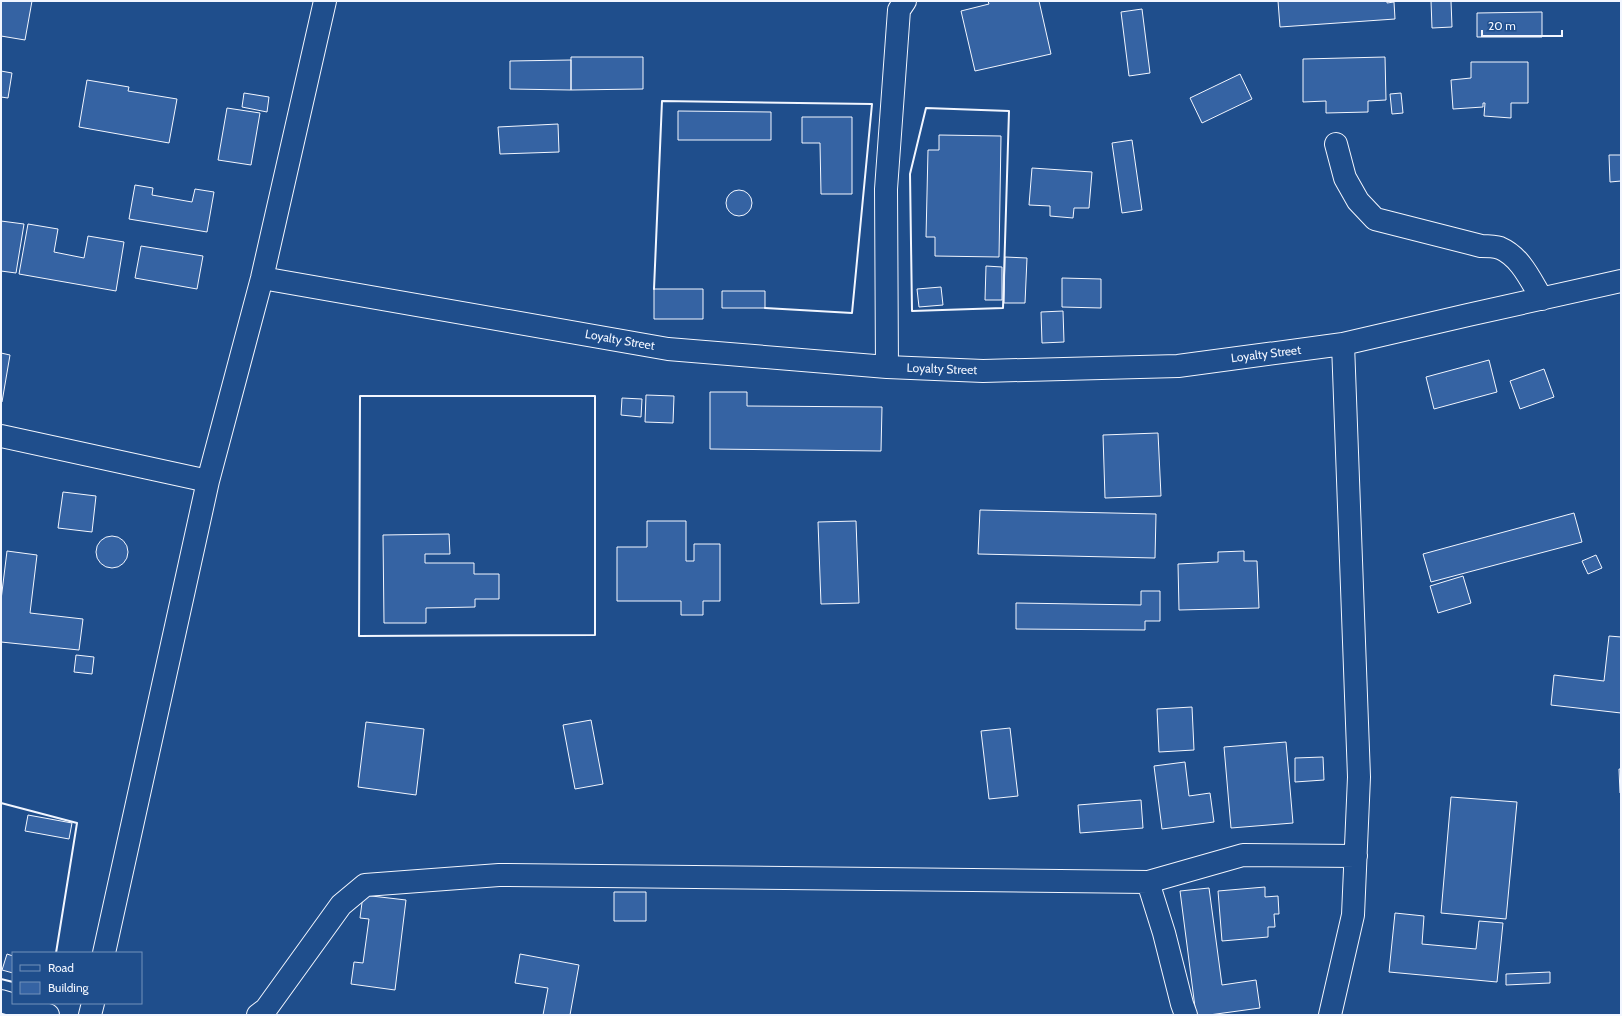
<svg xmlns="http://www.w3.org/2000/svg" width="1622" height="1016" font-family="Cabin,sans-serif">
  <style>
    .building { fill: #3563a3; stroke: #f2f6ff }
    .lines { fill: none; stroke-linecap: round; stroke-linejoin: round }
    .minor-casing { stroke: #f2f6ff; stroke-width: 24 }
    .minor { stroke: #1f4e8c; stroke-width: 22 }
    .wall { stroke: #f2f6ff; stroke-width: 2 }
    .labels { text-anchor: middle; stroke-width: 3; stroke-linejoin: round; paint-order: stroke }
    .street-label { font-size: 12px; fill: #f2f6ff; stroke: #1f4e8c }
  </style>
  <rect width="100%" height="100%" fill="#1f4e8c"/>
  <path class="building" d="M1 1H32L25 40 1 36Z
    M988 1H1039L1051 54 975 71 961 11 989 4Z
    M1278 1H1387V3L1394 2 1395 19 1280 27Z
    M1431 1H1451L1452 27 1432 28Z
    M1142 9 1150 73 1129 76 1121 12Z
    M1542 12V37H1477V13Z
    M571 57H643V89L571 90Z
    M1385 57 1386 100 1368 101V112L1326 113V101L1303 102V59Z
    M571 60V90L510 89V61Z
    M1471 62H1528V103H1511V118L1484 116 1485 103H1483V107L1453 109 1451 80 1471 78Z
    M1 71 12 73 8 98 1 97Z
    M1240 74 1252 99 1202 123 1190 98Z
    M87 80 129 87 128 91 177 99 169 143 79 127Z
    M244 93 269 97 267 112 242 107Z
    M1401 93 1403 113 1392 114 1390 94Z
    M227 108 260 113 251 165 218 160Z
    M678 111 771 112V140H678Z
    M802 117H852V194H821L820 143H802Z
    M558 124 559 152 500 154 498 127Z
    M939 135 1001 136 999 257 935 256V237H926L928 150H939Z
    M1132 140 1142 210 1122 213 1112 143Z
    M1609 155H1621V181L1610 182Z
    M1032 168 1092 172 1089 208H1074L1073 218 1050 216V206L1029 205Z
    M135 185 153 188 152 195 192 202 195 189 214 192 207 232 129 219Z
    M726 203a13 13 0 1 1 26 0a13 13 0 1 1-26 0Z
    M1 221 24 224 16 273 1 271Z
    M28 224 58 229 54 252 84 258 88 236 124 242 116 291 19 274Z
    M141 246 203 256 197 289 135 278Z
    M1005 257 1027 258 1025 303H1004Z
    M986 266 1002 267V300H985Z
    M1062 278 1101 279V308L1062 307Z
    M941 287 943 305 919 307 917 289Z
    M654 289H703V319H654Z
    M722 291H765V308H722Z
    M1063 311 1064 342 1042 343 1041 312Z
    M1 353 10 355 2 402H1Z
    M1489 360 1497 392 1434 409 1426 377Z
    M1544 369 1554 397 1520 409 1510 381Z
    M710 392H747V406L882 407 881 451 710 449Z
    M646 395 674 396 673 423 645 422Z
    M622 398 642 399 641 417 621 415Z
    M1158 433 1161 496 1105 498 1103 435Z
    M63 492 96 496 92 532 58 528Z
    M980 510 1156 514 1155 558 978 554Z
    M1574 513 1582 542 1431 582 1423 554Z
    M647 521H686V561H694V544H720V601H703V615H681V601H617V547H647Z
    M856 521 859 603 821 604 818 522Z
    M449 534 450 554H425V563H474V574H499V599H475V607L426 608V623H384L383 535Z
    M96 552a16 16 0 1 1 32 0a16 16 0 1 1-32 0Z
    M7 551 37 555 30 613 83 619 79 650 1 642V600Z
    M1244 551V561H1257L1259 608 1179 610 1178 564 1218 562V552Z
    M1596 555 1602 568 1588 574 1582 561Z
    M1463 576 1471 603 1438 613 1430 586Z
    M1141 591H1160V621H1145V630L1016 629V603L1141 605Z
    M1609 636 1621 637V713L1551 705 1554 675 1604 681Z
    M76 655 94 657 92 674 74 672Z
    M1192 707 1194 750 1159 752 1157 709Z
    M591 720 603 784 575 789 563 725Z
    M366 722 424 729 416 795 358 787Z
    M1010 728 1018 796 989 799 981 731Z
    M1286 742 1293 823 1231 828 1224 747Z
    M1323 757 1324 780 1295 782V758Z
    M1185 762 1189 796 1210 793 1214 822 1162 829 1154 766Z
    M1619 769H1621V793H1620Z
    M1451 797 1517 802 1506 919 1441 913Z
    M1141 800 1143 828 1080 833 1078 805Z
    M28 815 72 823 69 839 25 831Z
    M1265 887V897L1278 896 1279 914H1274L1275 927H1268V937L1222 941 1218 891Z
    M1209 888 1222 985 1256 980 1260 1008 1209 1015H1196L1180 891Z
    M614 892H646V921H614Z
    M363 895 406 900 395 990 351 984 354 962 363 963 369 919 360 918Z
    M1395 913 1424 916 1422 944 1476 949 1479 921 1503 923 1497 982 1389 972Z
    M7 954 13 956V973L2 970Z
    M520 954 579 965 570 1015H543L548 988 515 983Z
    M1550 972V983L1506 985V974Z"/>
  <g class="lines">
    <defs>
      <path id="minor" d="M1336 144 1345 178 1358 201 1375 219 1481 246C1487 246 1494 246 1500 248 1521 257 1531 281 1542 299
        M262 278 668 349 887 367 983 371 1178 366 1343 344 1468 315 1621 281
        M887 367 886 189 899 10 905 1
        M1 436 208 481
        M1148 882 1164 933 1182 1004 1186 1015
        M104 953 208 481 262 278 325 1
        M1 1001 48 1015
        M90 1015 93 1003
        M258 1015 266 1009 341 905 365 885 499 875 1148 882 1243 855 1356 856
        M1330 1015 1353 915 1359 777 1343 344"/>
    </defs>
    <use href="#minor" class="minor-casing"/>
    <use href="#minor" class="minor"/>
    <path class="wall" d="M926 108 1009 111 1003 308 912 311 910 174Z
      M654 289 662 101 872 104 852 313 765 308
      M360 396H595V635L359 636Z
      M1 803 77 823 56 953
      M1 979 13 982"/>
  </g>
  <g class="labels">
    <g class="street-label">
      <text transform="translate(620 340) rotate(10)" y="4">Loyalty Street</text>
      <text transform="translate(1266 354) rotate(-7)" y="4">Loyalty Street</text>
      <text transform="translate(942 369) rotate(2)" y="4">Loyalty Street</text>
    </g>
  </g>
  <rect width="1622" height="1016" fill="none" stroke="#f2f6ff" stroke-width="4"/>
  <rect x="12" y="952" width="130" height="52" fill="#1f4e8c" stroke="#7391ba"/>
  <rect x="20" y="965" width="20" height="6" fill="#1f4e8c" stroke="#7391ba"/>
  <text x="48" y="972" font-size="12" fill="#f2f6ff">Road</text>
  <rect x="20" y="982" width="20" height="12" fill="#3563a3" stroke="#7391ba"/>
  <text x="48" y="992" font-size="12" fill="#f2f6ff">Building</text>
  <path d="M1482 30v6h80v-6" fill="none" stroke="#f2f6ff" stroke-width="2"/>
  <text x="1488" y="30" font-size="12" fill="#f2f6ff" stroke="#1f4e8c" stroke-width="3" paint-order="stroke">20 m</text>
</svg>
